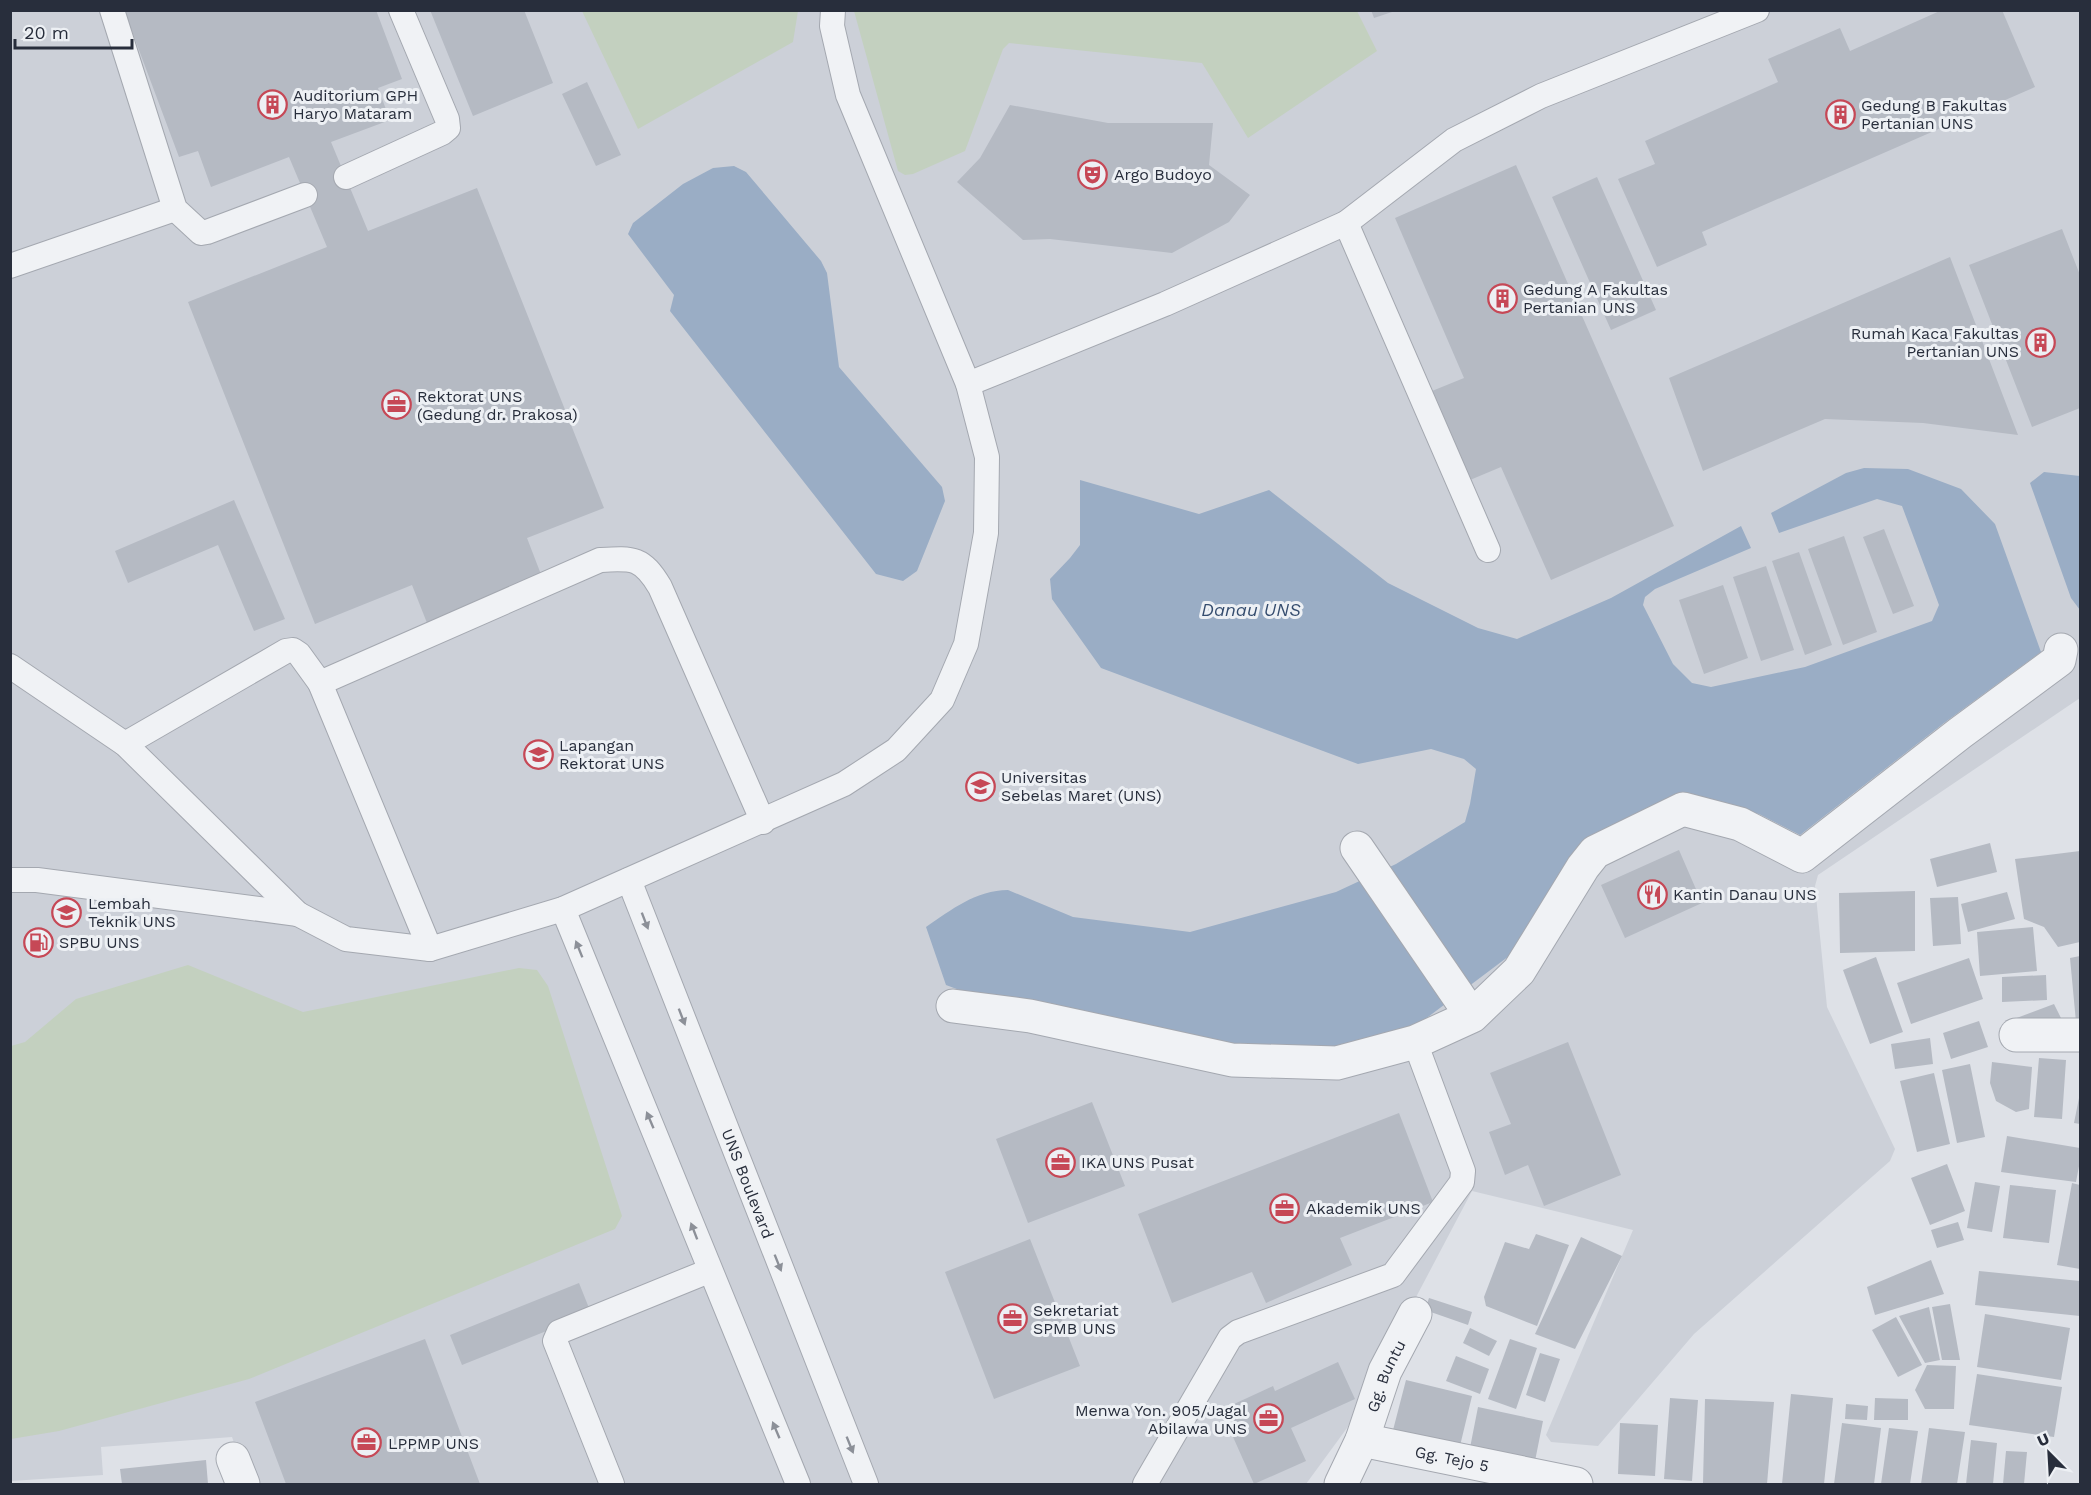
<svg xmlns="http://www.w3.org/2000/svg" width="2091" height="1495" font-family="'Work Sans',sans-serif">
  <style>
    .built { fill: #ccd0d8 }
    .green { fill: #c3d0bf }
    .water { fill: #9aadc5 }
    .building { fill: #b5bac3 }
    .lines { fill: none; stroke-linecap: round; stroke-linejoin: round }
    .service-casing { stroke: #a4a8b0; stroke-width: 26 }
    .pedestrian-casing { stroke: #a4a8b0; stroke-width: 35 }
    .minor-casing { stroke: #a4a8b0; stroke-width: 35 }
    .service { stroke: #f0f2f5; stroke-width: 24 }
    .pedestrian { stroke: #f0f2f5; stroke-width: 33 }
    .minor { stroke: #f0f2f5; stroke-width: 33 }
    .oneway { fill: #8c9098 }
    .labels { text-anchor: middle; stroke-width: 6; stroke-linejoin: round; paint-order: stroke }
    .poi-label { font-size: 16px; fill: #282e3c; stroke: #edf0f4; text-anchor: start }
    .street-label { font-size: 16px; fill: #282e3c; stroke: #edf0f4 }
    .water-label { font-size: 18px; font-style: italic; fill: #344c6e; stroke: #edf0f4 }
  </style>
  <rect width="100%" height="100%" fill="#dee1e7"/>
  <path class="built" d="M11 11H2080V698L1818 875 1815 886 1827 1007 1895 1149 1890 1161 1694 1334 1598 1446 1551 1442 1546 1435 1633 1230 1472 1191 1347 1428 1306 1484H249L232 1437 101 1447 103 1475 11 1481Z"/>
  <path class="green" d="M582 11H798L793 42 638 129Z
    M854 11H1357L1377 51 1248 138 1202 63 1009 43 1003 49 965 151 913 174 905 175 898 171Z
    M188 965 303 1012 519 968 537 970 548 986 622 1216 615 1229 249 1379 59 1431 11 1439V1046L25 1042 76 999Z"/>
  <path class="water" d="M734 166 746 172 821 261 827 273 839 367 942 487 945 501 917 571 903 581 876 574 670 311 674 295 628 234 633 223 683 184 713 168Z
    M1864 468 1908 469 1961 489 1995 524 2041 652 1944 723 1800 835 1759 814 1678 796 1513 953 1416 1026 1375 1044 1289 1051 1195 1038 962 991 946 985 926 927C951 910 976 890 1008 890L1073 917 1190 932 1336 892 1396 864 1465 822 1470 804 1476 769 1464 759 1431 749 1358 764 1101 668 1052 599 1050 579 1070 558 1080 545V480L1199 514 1269 490 1388 583 1478 628 1517 639 1611 598 1741 526 1751 548 1655 589 1645 597 1643 605 1673 664 1692 683 1711 687 1805 667 1932 621 1939 605 1902 506 1877 499 1779 533 1771 513 1846 473Z
    M2044 472 2080 476V610L2071 598 2030 483Z"/>
  <path class="building" d="M124 10H376L402 79 378 88 390 120 331 142 368 231 477 188 604 508 527 538 542 577 427 623 412 585 315 624 188 302 327 247 289 157 211 187 198 151 179 157Z
    M430 10H524L553 83 473 116Z
    M1371 10H1395V11L1374 18Z
    M1942 10H2002L2035 87 1702 232 1707 245 1657 267 1618 179 1655 164 1645 141 1778 82 1768 59 1840 28 1850 51Z
    M587 82 621 155 596 166 562 94Z
    M1010 105 1108 123H1213L1209 165 1250 195 1229 222 1172 253 1050 239 1023 240 957 182 980 158Z
    M1516 165 1674 526 1551 580 1501 467 1470 480 1432 391 1464 378 1395 218Z
    M1597 177 1656 310 1611 330 1552 197Z
    M2062 229 2080 275V408L2032 427 1969 265Z
    M1950 257 2018 435 1923 423 1825 419 1703 471 1669 378Z
    M234 500 285 619 254 631 218 545 128 583 115 551Z
    M1884 529 1914 606 1893 614 1863 537Z
    M1844 536 1877 632 1843 645 1808 549Z
    M1799 552 1832 645 1805 655 1772 561Z
    M1766 566 1794 650 1761 661 1733 577Z
    M1723 585 1748 658 1704 674 1679 600Z
    M1990 843 1997 872 1937 887 1930 859Z
    M1679 850 1702 903 1625 938 1601 885Z
    M2080 851V942L2058 947 2044 927 2024 919 2015 859Z
    M1915 891V951L1840 953 1839 893Z
    M2007 892 2015 919 1968 932 1961 904Z
    M1958 897 1961 944 1933 946 1930 898Z
    M2033 927 2037 971 1980 976 1977 932Z
    M2080 956V1022H2076L2070 958Z
    M1876 957 1903 1032 1870 1044 1843 970Z
    M1969 958 1983 999 1911 1024 1897 983Z
    M2046 975 2047 1000 2002 1002V977Z
    M2054 1004 2061 1018 2019 1029 2014 1019Z
    M1979 1021 1988 1047 1951 1059 1943 1033Z
    M1930 1038 1933 1064 1895 1069 1891 1044Z
    M1568 1042 1621 1175 1544 1206 1528 1165 1505 1175 1489 1132 1511 1124 1490 1073Z
    M2039 1058 2066 1060 2062 1119 2034 1117Z
    M1992 1062 2032 1067 2029 1109 2016 1112 1996 1101 1990 1083Z
    M1970 1064 1985 1137 1957 1143 1942 1070Z
    M1934 1073 1950 1144 1917 1152 1900 1081Z
    M2079 1098H2080V1124L2074 1123Z
    M1092 1102 1125 1186 1028 1223 996 1139Z
    M1399 1113 1433 1202 1340 1238 1352 1265 1266 1303 1252 1272 1172 1303 1138 1214Z
    M2007 1136 2080 1148V1161L2076 1182 2001 1172Z
    M1947 1164 1965 1211 1930 1225 1911 1178Z
    M1975 1182 2000 1186 1992 1232 1967 1228Z
    M2072 1183 2080 1185V1269L2057 1265Z
    M2010 1185 2056 1190 2049 1243 2003 1238Z
    M1958 1222 1964 1240 1937 1248 1931 1230Z
    M1536 1234 1569 1245 1537 1326 1486 1306 1484 1297 1505 1242 1529 1249Z
    M1581 1237 1622 1256 1575 1349 1535 1334Z
    M1030 1239 1080 1366 994 1399 945 1272Z
    M1931 1260 1944 1294 1875 1315 1867 1287Z
    M1979 1271 2080 1281V1316L1975 1305Z
    M579 1283 591 1313 462 1365 450 1335Z
    M1429 1298 1472 1312 1468 1325 1425 1310Z
    M1950 1304 1960 1360H1942L1932 1307Z
    M1929 1307 1940 1360 1925 1363 1899 1316Z
    M1985 1314 2070 1328 2061 1380 1977 1367Z
    M1896 1317 1922 1365 1898 1377 1872 1330Z
    M1470 1328 1497 1341 1489 1356 1463 1343Z
    M425 1339 480 1484H286L255 1402Z
    M1510 1339 1537 1348 1516 1409 1488 1399Z
    M1540 1353 1560 1359 1545 1402 1526 1395Z
    M1456 1356 1489 1369 1480 1394 1446 1381Z
    M1338 1362 1355 1399 1291 1428 1306 1461 1254 1484 1221 1410 1273 1386 1275 1391Z
    M1927 1365 1956 1366 1954 1409H1925L1915 1390Z
    M1977 1374 2062 1387 2054 1437 1969 1425Z
    M1406 1380 1472 1396 1459 1450 1392 1434Z
    M1791 1394 1833 1398 1824 1484H1782Z
    M1670 1398 1698 1400 1692 1481 1664 1479Z
    M1875 1398 1908 1399V1420H1874Z
    M1705 1399 1774 1402 1767 1484 1703 1483Z
    M1846 1404 1868 1406 1867 1420 1845 1419Z
    M1478 1407 1543 1421 1534 1466 1469 1453Z
    M1620 1423 1658 1425 1655 1476 1618 1474Z
    M1842 1423 1881 1428 1874 1484H1834Z
    M1889 1428 1918 1431 1910 1484H1881Z
    M1929 1428 1965 1432 1957 1484H1921Z
    M1971 1440 1997 1443 1993 1484H1966Z
    M2006 1451 2027 1452 2024 1484H2003Z
    M206 1460 208 1484H122L120 1469Z"/>
  <g class="lines">
    <defs>
      <g id="service">
        <path d="M112 10 175 209 201 233 207 232 305 195"/>
        <path d="M346 177 442 133 448 128 447 119 401 10"/>
        <path d="M1346 223 1488 550"/>
        <path d="M10 266 175 209"/>
        <path d="M968 384 1165 304 1346 223 1454 140 1541 96 1757 10"/>
        <path d="M10 666 125 744 298 914 346 939 430 949 563 909 844 784 896 750 942 700 966 644 986 533 987 457 968 384 848 95 832 26 833 10"/>
        <path d="M320 683 600 560C633 558 642 557 660 587L763 822"/>
        <path d="M125 744 286 651 293 650 299 654 320 683 430 949"/>
        <path d="M10 880H37L298 914"/>
        <path id="s1" d="M629 880 866 1484"/>
        <path d="M563 909 798 1484"/>
        <path d="M612 1484 555 1341 559 1332 709 1271"/>
        <path d="M1145 1484 1230 1338 1238 1332 1393 1275 1462 1182 1463 1171 1415 1042"/>
      </g>
      <path id="pedestrian" d="M1357 848 1472 1016
        M953 1006 1030 1016 1232 1060 1337 1063 1415 1042 1472 1016 1519 971 1583 867 1595 852 1683 809 1740 824 1802 856 1960 733 2059 660 2061 650"/>
      <g id="minor">
        <path d="M2016 1035H2080"/>
        <path id="s2" d="M1362 1440 1576 1484"/>
        <path d="M233 1459 243 1484"/>
        <path id="s3" d="M1341 1484 1362 1440 1385 1371 1415 1314"/>
      </g>
    </defs>
    <use href="#service" class="service-casing"/>
    <use href="#pedestrian" class="pedestrian-casing"/>
    <use href="#minor" class="minor-casing"/>
    <use href="#service" class="service"/>
    <use href="#pedestrian" class="pedestrian"/>
    <use href="#minor" class="minor"/>
  </g>
  <defs><path id="oneway-solid" d="M-6-.8H1V-3.2L6.5 0L1 3.2V.8H-6Z" transform="scale(1.5)"/></defs>
  <g class="oneway">
    <use href="#oneway-solid" transform="translate(645 921) rotate(69)"/>
    <use href="#oneway-solid" transform="translate(579 949) rotate(-112)"/>
    <use href="#oneway-solid" transform="translate(682 1017) rotate(69)"/>
    <use href="#oneway-solid" transform="translate(650 1120) rotate(-113)"/>
    <use href="#oneway-solid" transform="translate(694 1231) rotate(-111)"/>
    <use href="#oneway-solid" transform="translate(778 1263) rotate(68)"/>
    <use href="#oneway-solid" transform="translate(776 1430) rotate(-113)"/>
    <use href="#oneway-solid" transform="translate(850 1445) rotate(68)"/>
  </g>
  <defs>
    <symbol id="building-ring" viewBox="-11 -11 22 22"><circle r="9.5" fill="#edf0f4" stroke="#c64856" stroke-width="1.5"/><path d="M-4-6H4V6H1V3H-1V6H-4ZM-2.5-4.3h1.7v1.8h-1.7ZM.8-4.3h1.7v1.8H.8ZM-2.5-1h1.7V.8h-1.7ZM.8-1h1.7V.8H.8Z" fill="#c64856"/></symbol>
    <symbol id="theatre-ring" viewBox="-11 -11 22 22"><circle r="9.5" fill="#edf0f4" stroke="#c64856" stroke-width="1.5"/><path d="M-5-5.5Q0-4 5-5.5V0Q5 5 0 6Q-5 5-5 0ZM-3.3-2.5H-1v1.5H-3.3ZM1-2.5H3.3v1.5H1ZM-2.8 1Q0 5.5 2.8 1Z" fill="#c64856"/></symbol>
    <symbol id="office-ring" viewBox="-11 -11 22 22"><circle r="9.5" fill="#edf0f4" stroke="#c64856" stroke-width="1.5"/><path d="M-6-3h4V-5.5h4V-3h4V5H-6ZM-1-4.5V-3h2v-1.5ZM-6 0V1H6V0Z" fill="#c64856"/></symbol>
    <symbol id="university-ring" viewBox="-11 -11 22 22"><circle r="9.5" fill="#edf0f4" stroke="#c64856" stroke-width="1.5"/><path d="M0-5L7-2L0 1L-7-2ZM-4 1L0 2.5L4 1V4Q0 6-4 4Z" fill="#c64856"/></symbol>
    <symbol id="restaurant-ring" viewBox="-11 -11 22 22"><circle r="9.5" fill="#edf0f4" stroke="#c64856" stroke-width="1.5"/><path d="M-5-6h1v4h1v-4h1v4h1v-4h1v5L-1.5 .5V6h-2V.5L-5-1ZM5-6V6H3V1.5H1.5Q1.5-4 5-6Z" fill="#c64856"/></symbol>
    <symbol id="fuel-ring" viewBox="-11 -11 22 22"><circle r="9.5" fill="#edf0f4" stroke="#c64856" stroke-width="1.5"/><path d="M-5.5-6h7V0h2V4h1.3V-2.5L3-4.5l.8-.8L6-3V5H2.5V1h-1V6h-7ZM-4.2-4.7v3.2H.2V-4.7Z" fill="#c64856"/></symbol>
  </defs>
  <g fill-rule="evenodd">
    <use href="#building-ring" x="256" y="88" width="33" height="33"/>
    <use href="#building-ring" x="1824" y="98" width="33" height="33"/>
    <use href="#theatre-ring" x="1076" y="158" width="33" height="33"/>
    <use href="#building-ring" x="1486" y="282" width="33" height="33"/>
    <use href="#building-ring" x="2024" y="326" width="33" height="33"/>
    <use href="#office-ring" x="380" y="388" width="33" height="33"/>
    <use href="#university-ring" x="522" y="738" width="33" height="33"/>
    <use href="#university-ring" x="964" y="770" width="33" height="33"/>
    <use href="#restaurant-ring" x="1636" y="878" width="33" height="33"/>
    <use href="#university-ring" x="50" y="896" width="33" height="33"/>
    <use href="#fuel-ring" x="22" y="926" width="33" height="33"/>
    <use href="#office-ring" x="1044" y="1146" width="33" height="33"/>
    <use href="#office-ring" x="1268" y="1192" width="33" height="33"/>
    <use href="#office-ring" x="996" y="1302" width="33" height="33"/>
    <use href="#office-ring" x="1252" y="1402" width="33" height="33"/>
    <use href="#office-ring" x="350" y="1426" width="33" height="33"/>
  </g>
  <g class="labels">
    <g class="poi-label">
      <text x="293" y="101">Auditorium GPH<tspan x="293" dy="18">Haryo Mataram</tspan></text>
      <text x="1861" y="111">Gedung B Fakultas<tspan x="1861" dy="18">Pertanian UNS</tspan></text>
      <text x="1114" y="180">Argo Budoyo</text>
      <text x="1523" y="295">Gedung A Fakultas<tspan x="1523" dy="18">Pertanian UNS</tspan></text>
      <text x="2019" y="339" text-anchor="end">Rumah Kaca Fakultas<tspan x="2019" dy="18">Pertanian UNS</tspan></text>
      <text x="417" y="402">Rektorat UNS<tspan x="417" dy="18">(Gedung dr. Prakosa)</tspan></text>
      <text x="559" y="751">Lapangan<tspan x="559" dy="18">Rektorat UNS</tspan></text>
      <text x="1001" y="783">Universitas<tspan x="1001" dy="18">Sebelas Maret (UNS)</tspan></text>
      <text x="1673" y="900">Kantin Danau UNS</text>
      <text x="88" y="909">Lembah<tspan x="88" dy="18">Teknik UNS</tspan></text>
      <text x="59" y="948">SPBU UNS</text>
      <text x="1081" y="1168">IKA UNS Pusat</text>
      <text x="1306" y="1214">Akademik UNS</text>
      <text x="1033" y="1316">Sekretariat<tspan x="1033" dy="18">SPMB UNS</tspan></text>
      <text x="1247" y="1416" text-anchor="end">Menwa Yon. 905/Jagal<tspan x="1247" dy="18">Abilawa UNS</tspan></text>
      <text x="388" y="1449">LPPMP UNS</text>
    </g>
    <g class="street-label">
      <text dy="6" stroke="none"><textPath href="#s1" startOffset="326">UNS Boulevard</textPath></text>
      <text dy="6" stroke="none"><textPath href="#s3" startOffset="117">Gg. Buntu</textPath></text>
      <text dy="6" stroke="none"><textPath href="#s2" startOffset="92">Gg. Tejo 5</textPath></text>
    </g>
    <g class="water-label">
      <text x="1251" y="616">Danau UNS</text>
    </g>
  </g>
  <rect width="2091" height="1495" fill="none" stroke="#282e3c" stroke-width="24"/>
  <g transform="translate(2049 1453) rotate(336)" stroke="#edf0f4" stroke-width="4.5" paint-order="stroke">
  <path d="M0-4.5L10 22L0 15L-10 22Z" fill="#282e3c"/>
  <text y="-9" font-size="16" font-weight="bold" text-anchor="middle" fill="#282e3c">U</text>
  </g>
  <path d="M15 39v9h117v-9" fill="none" stroke="#282e3c" stroke-width="3"/>
  <text x="24" y="39" font-size="18" fill="#282e3c" stroke="#edf0f4" stroke-width="4.5" paint-order="stroke">20 m</text>
</svg>
